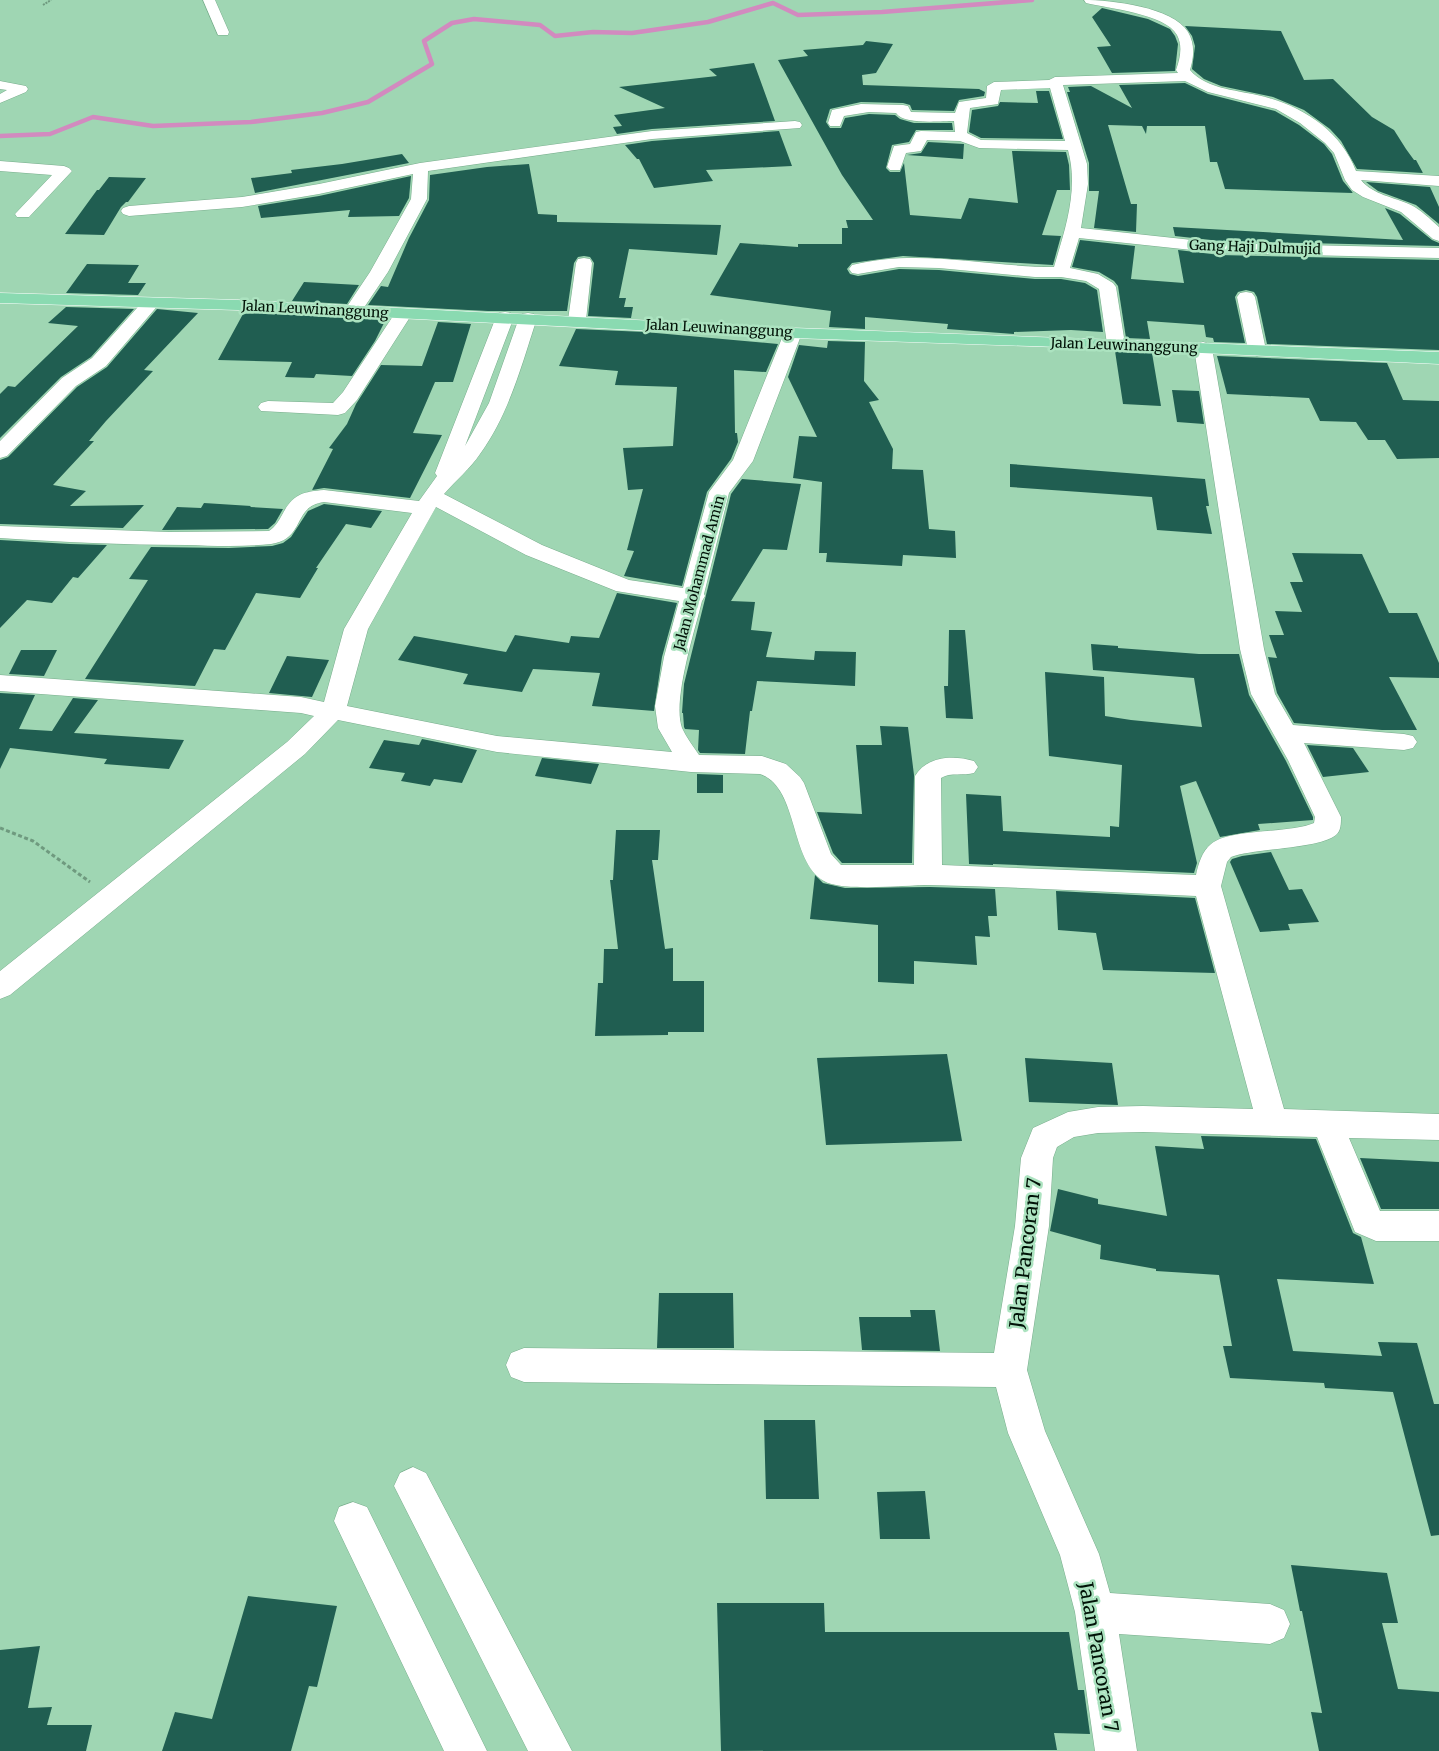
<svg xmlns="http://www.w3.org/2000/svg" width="1439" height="1751" font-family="Merriweather,serif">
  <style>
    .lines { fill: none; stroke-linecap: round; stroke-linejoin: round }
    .stream { stroke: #d28abf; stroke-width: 4.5 }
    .building { fill: #205e51 }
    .minor-casing { stroke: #78ad8c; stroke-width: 1 }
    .major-casing { stroke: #fff; stroke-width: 1 }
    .path-far1 { stroke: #6f9a7f; stroke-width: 2; stroke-dasharray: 2 1; stroke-linecap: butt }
    .path { stroke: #6f9a7f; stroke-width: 3; stroke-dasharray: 4 2.5; stroke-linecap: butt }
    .minor { fill: #fff; fill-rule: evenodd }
    .major { fill: #8adab1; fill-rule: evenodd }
    .labels { text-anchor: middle; stroke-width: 5; stroke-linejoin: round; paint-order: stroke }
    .far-street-label { font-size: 14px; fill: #011207; stroke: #ace3c0 }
    .near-street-label { font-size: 19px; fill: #011207; stroke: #ace3c0 }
  </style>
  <rect width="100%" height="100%" fill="#9fd6b3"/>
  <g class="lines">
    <path class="stream" d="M0 136 50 134 93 117 153 126 251 122 322 113 368 102 432 64 424 41 452 23 474 19 540 25 555 36 593 32 632 33 708 22 773 3 798 15 882 12 1032 0"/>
  </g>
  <path class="building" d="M1102 8 1148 19 1170 29 1175 36 1178 44 1175 71 1112 73 1097 47 1111 46 1092 17Z
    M1185 26 1281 31 1304 80 1333 79 1372 117 1394 130 1406 149 1414 160H1416L1423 173 1357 169 1341 141 1330 129 1304 110 1273 97 1221 86 1204 79 1192 69 1195 46 1192 36Z
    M866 41 893 44 876 73 862 75 863 85 979 89 985 92 984 96 959 100 954 111 912 110 910 105 903 103 861 102 830 109 826 122 830 128H841L845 118 869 114 895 115 900 119 914 123H952L953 130H916L909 142 892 145 886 168 890 172H900L904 163 910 215 961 219 969 198 1018 203 1012 151 1066 152 1069 165 1070 190H1057L1042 235 1061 236 1053 265 903 256 852 263 847 269 850 274 858 276 899 269 939 270 1035 279H1061L1085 283 1097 290 1103 332 1071 330 1014 332V334L947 329 948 324 865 317V329L829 327 831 311 710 295 740 243 798 247V244H842V228H848L846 220H873L842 175 778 60 808 56 803 50 863 45Z
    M754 63 775 121 652 129 617 134 613 127 622 126 614 115 665 108 619 87 717 76 709 69Z
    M1185 83 1208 94 1275 111 1299 125 1324 144 1332 154 1343 181 1353 193 1225 189 1217 162H1210L1205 126H1147L1146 134 1142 126 1108 125 1131 204H1137L1136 232 1094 228 1099 191H1089V163L1067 92H1070L1068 87 1091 86 1132 108 1119 85Z
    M1036 91H1049L1063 139 981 138 969 132 972 110 998 106 1000 102 1038 103Z
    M779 131 792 166 706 170 713 181 654 188 639 159H637L625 145 652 141Z
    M928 142 964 144 963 159 907 155 921 153Z
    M402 154 409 163 255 193 251 178 292 173 291 170 342 164Z
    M529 164 538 214 557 215V222L721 225 717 255 629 249 619 298H626L624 307H633L631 318 588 316 594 263 590 257 584 256 578 257 574 263 567 311H488L368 305 381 286 388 287 409 238 429 200 430 175 487 167Z
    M411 176 409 198 399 216 348 217 350 210 261 218 258 206 319 196Z
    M109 177 146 178 128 202H126L121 207 104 235 65 234 97 190H99Z
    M1366 182 1430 187 1439 207V224L1416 205 1378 191Z
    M1385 208 1400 214 1432 240 1439 243V246L1220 241 1175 236 1173 227 1403 240Z
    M1080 240 1135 246 1131 279 1184 283 1178 250 1220 255 1439 260V350L1267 344 1257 297 1254 292 1246 290 1238 292 1235 297 1245 343 1214 342 1213 338 1206 337 1204 325 1147 321 1150 339 1126 338 1118 286 1114 281 1099 272 1072 267Z
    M87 264 139 265 128 283H146L138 295 66 293Z
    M304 282 359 285 347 304 292 301Z
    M66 307 134 309 91 357 61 377 0 438V394L8 386 15 387 78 326 48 323Z
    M157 309 198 313 144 370 153 371 106 421 89 441H94L53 485 86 491 70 506 144 505 123 528 0 524V460L8 457 77 387 107 367Z
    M262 313 353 318 386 319 375 341 352 376 316 374 314 378 285 377 292 362 218 360 243 314Z
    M438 322 471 324 453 382H435L413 433 442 435 410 498 324 488 312 490 333 449 329 448 347 424 356 404 381 365 422 366Z
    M576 329 645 332 778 344 766 372 734 370 735 433H737L738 442 731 459 707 492 682 586 624 576 634 551 627 550 643 489 628 490 623 448 673 446 677 387 615 385 618 371 559 366Z
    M828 341 865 342 864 381 879 400 869 402 893 449 892 469 923 470 929 529 955 531 956 558 903 555 902 566 826 562 827 553H819L822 482 793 478 799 436 817 437 788 377 799 345 827 348Z
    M1115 351 1152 353 1161 406 1123 404Z
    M1217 356 1387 363 1403 400 1439 401V458L1397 459 1385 440H1368L1356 422 1320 421 1309 398 1227 394Z
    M1172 390 1199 391 1204 424 1177 422Z
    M1010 464 1205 479 1209 506H1206L1212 534 1157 530 1152 497 1010 487Z
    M742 479 801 484 787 550 763 549 731 601 755 602 751 630 772 632 766 657 814 660 815 651 856 652 855 686 757 681 752 711H750L745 754 700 753 698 750 699 730 685 729 684 727 683 713H682L684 684 731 494Z
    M204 503 251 506 250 507 283 509 275 523 268 529 162 530 177 507 201 508Z
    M324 504 382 511 371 528 346 524 316 568H318L300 598 256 593 225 650 214 649 195 686 85 679 148 580 129 579 151 547 229 548 272 546 283 543 291 537 308 511Z
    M0 540 70 544 107 545 78 578 73 577 52 603 27 600 0 628Z
    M1292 553 1362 554 1389 613H1417L1439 663V678L1389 677 1417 730H1382L1294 723 1277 693 1268 657 1277 658 1269 635H1284L1275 611 1302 612 1290 582H1303Z
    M617 593 677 603 662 657 654 711 592 706 600 673 533 669 522 692 463 684 468 674 398 660 414 636 506 652 515 635 569 643 571 636 599 638Z
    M949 630H965L973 719 946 718 944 686H948Z
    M1091 644 1118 646V648L1199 654H1239L1249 695 1286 761 1313 817V820L1258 824 1260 830 1220 837 1196 781 1180 786 1197 863 1194 873 993 864V865L969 864 966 794 1001 796 1003 831 1110 837V826L1119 827 1122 765 1049 756 1045 672 1104 677 1105 716 1131 720 1202 727 1194 678 1093 670Z
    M21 650H57L44 676 9 674Z
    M287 656 329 660 312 697 269 693Z
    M0 693 35 695 19 729 52 731 73 698 98 700 74 733 184 740 169 769 104 764 107 759 10 748 0 769Z
    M880 726 908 727 914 775 912 863H842L833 853 817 812 862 814 856 745H882Z
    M422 739 477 750 462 783 434 779 430 786 401 781 405 773 369 768 384 740 419 745Z
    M1307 745 1353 748 1369 772 1323 777Z
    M542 758 599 764 591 784 535 776Z
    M697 774 723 775V793H697Z
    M616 830H660L658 860H652L665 949 673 948V981H704V1032H668V1035L595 1036 598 983H603L604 949H618L610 880H613Z
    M1271 852 1289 890 1302 889 1319 922 1288 924 1290 930 1260 932 1230 862 1232 859 1242 856Z
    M815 875 823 883 845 888 930 887 995 889 997 916H988L990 937 975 936 977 965 914 961V984L878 982V925L810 919Z
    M1056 891 1195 898 1215 973 1103 970 1096 933 1058 930Z
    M947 1054 962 1141 826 1145 817 1058Z
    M1025 1058 1112 1063 1118 1105 1029 1102Z
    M1201 1136 1316 1139 1353 1233 1361 1237 1374 1284 1277 1279 1293 1351 1382 1356 1378 1342 1417 1343 1434 1404H1439V1535L1431 1536 1393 1392 1325 1388 1324 1383 1230 1378 1223 1346H1232L1219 1275 1156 1271V1269L1100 1259 1101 1245 1050 1231 1058 1189 1098 1199V1204L1167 1216 1155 1146 1204 1149Z
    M1360 1158 1439 1162V1209H1381Z
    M659 1293H733L734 1348H657Z
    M910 1310H935L940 1351 862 1350 859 1317H911Z
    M764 1420H815L819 1499H766Z
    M925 1491 930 1539H880L877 1492Z
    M1291 1565 1387 1573 1398 1623H1382L1398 1689 1439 1692V1751H1319L1311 1712 1322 1713 1302 1611H1300Z
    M248 1596 337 1606 317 1687 309 1686 291 1751H162L175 1712 212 1719Z
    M717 1603H824L825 1632H1069L1078 1690H1084L1090 1734 1054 1733 1057 1750 721 1751Z
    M40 1646 28 1708 52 1707 47 1725H92L86 1751H0V1650Z"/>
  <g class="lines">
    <defs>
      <path id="minor" d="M203 0H215L229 32 228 35H218Z
        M1084 0C1111 0 1173 7 1188 32 1195 44 1194 57 1190 70 1205 88 1234 90 1257 95 1299 104 1340 129 1356 171L1439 176V186L1361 180C1373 195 1394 197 1411 205 1421 210 1430 219 1439 227V241L1433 239 1401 212 1363 197 1352 190 1345 180 1334 153 1325 143 1300 123 1276 109 1208 92 1185 81 1063 85 1087 164 1088 184 1081 228 1220 243 1439 248V258L1220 253 1079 238 1070 268 1098 274 1113 283 1116 287 1125 344 1122 348 1116 349 1110 348 1107 344 1099 289 1086 281 1061 277H1035L939 268 899 267 858 274 852 273 849 269 852 265C921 248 985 267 1054 267 1065 229 1079 190 1068 150L979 148 960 141 927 140 921 151 906 153 900 170H890L887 167 894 146 910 144 916 132 921 131 955 132 954 121C940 121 904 125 896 113L869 112 844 116 840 126H830L828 123 832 110 861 104 903 105 908 106 911 112 955 113 959 102 986 98 987 86 994 82 1049 80 1055 77 1178 73 1176 70C1180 59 1183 46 1177 35 1166 14 1107 8 1086 3ZM1050 88 1065 141 981 140 967 133 970 108 998 104 1001 90Z
        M0 81 26 86 28 89 26 92 0 103V94L7 90 0 89Z
        M795 121 800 122 802 125 800 128 652 139 428 171 427 199 388 272 359 315 353 316 347 315 344 311 370 272 411 199 413 174 319 194 242 207 129 216 123 214 121 211 123 208 129 206 242 197 319 184 420 163 652 131Z
        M0 161 64 166 69 168 72 171 29 217H17L15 214 52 175 0 171Z
        M584 258 590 259 592 263 586 320 583 324 577 325 571 324 568 320 576 263 578 259Z
        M1246 292 1252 293 1255 297 1266 350 1264 354 1257 356 1250 354 1248 350 1237 297 1240 293Z
        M151 298 157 299 160 303 106 366 76 386 7 456 0 458V441L62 378 92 358 145 299Z
        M403 309 409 310 412 314 357 400 345 413 338 415 261 411 258 407 261 403 268 401 333 403 343 392 397 310Z
        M505 312 511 313 514 317 465 446 489 403 519 318 522 314 528 313 534 314 537 318C522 364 509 414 480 454 470 469 456 480 444 494L542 545 609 572 629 580 683 588 709 492 733 460 784 333 787 329 793 328 799 329 802 333 753 461 729 493 704 594 705 596 702 601C695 630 672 701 682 728 686 737 693 746 699 755L762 756 786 764 800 777 804 783 831 854 841 865H914L915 776C927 756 953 755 974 761L978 767 974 773C964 776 950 772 941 778L942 865 1196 875C1198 865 1202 851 1211 844 1231 828 1289 834 1314 823L1315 817 1288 760 1251 694 1240 649 1194 348 1197 344 1203 342 1209 344 1212 348 1264 649 1275 694 1293 725 1404 734 1413 736 1417 742 1413 748 1404 750 1304 743 1341 817C1341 823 1341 831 1336 835 1319 849 1255 848 1231 857L1227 862 1221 886 1284 1109 1439 1114V1140L1349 1138 1380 1211H1439V1241H1376L1355 1232 1317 1137 1143 1132 1098 1133 1074 1137 1057 1147 1053 1158 1049 1226 1027 1370 1045 1431 1099 1554 1110 1593 1270 1604 1284 1610 1290 1624 1284 1638 1270 1644 1119 1634 1137 1751H1095L1075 1612 1060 1555 1008 1433 996 1387 524 1382 511 1377 506 1365 511 1353 524 1348 994 1353 1015 1226 1021 1158 1033 1128 1068 1112 1098 1107 1143 1106 1253 1109 1196 896C1107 892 1018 887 930 885 906 885 842 892 824 881 789 861 799 787 760 774L691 772 497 752 338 720 305 754 10 995 0 999V971L287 742 314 716 301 713 0 691V675L301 697 324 702 344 629 412 513 324 502C292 506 306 539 271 544 243 547 214 546 187 545 124 545 62 542 0 538V526L169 532 269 531C276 526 278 522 282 515 293 494 302 492 324 490L419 501 437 476 435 473 496 317 499 313ZM436 507 526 555 616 591 679 601 664 657 655 706 658 728 672 752 497 736 347 706 368 629Z
        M413 1467 426 1473 572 1751H528L394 1486 400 1473Z
        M353 1502 367 1507 487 1751H444L334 1521 339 1507Z"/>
      <path id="major" d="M0 293 238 300 793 328 1439 352V364L1116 349 793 338 238 310 0 303Z"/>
    </defs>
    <use href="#minor" class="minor-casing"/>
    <use href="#major" class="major-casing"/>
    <path class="path-far1" d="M43 5 51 0"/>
    <path class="path" d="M0 828 33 841 90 882"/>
    <use href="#minor" class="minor"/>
    <use href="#major" class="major"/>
  </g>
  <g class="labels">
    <g class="far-street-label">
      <text transform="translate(1255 247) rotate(2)" y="5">Gang Haji Dulmujid</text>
      <text transform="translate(315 309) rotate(3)" y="5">Jalan Leuwinanggung</text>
      <text transform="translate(719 328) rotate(3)" y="5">Jalan Leuwinanggung</text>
      <text transform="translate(1124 345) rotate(2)" y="5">Jalan Leuwinanggung</text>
      <text transform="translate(699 573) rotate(-75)" y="5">Jalan Mohammad Amin</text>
    </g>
    <g class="near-street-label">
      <text transform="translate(1025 1253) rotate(-83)" y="7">Jalan Pancoran 7</text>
      <text transform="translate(1099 1657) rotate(80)" y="7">Jalan Pancoran 7</text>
    </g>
  </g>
</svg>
